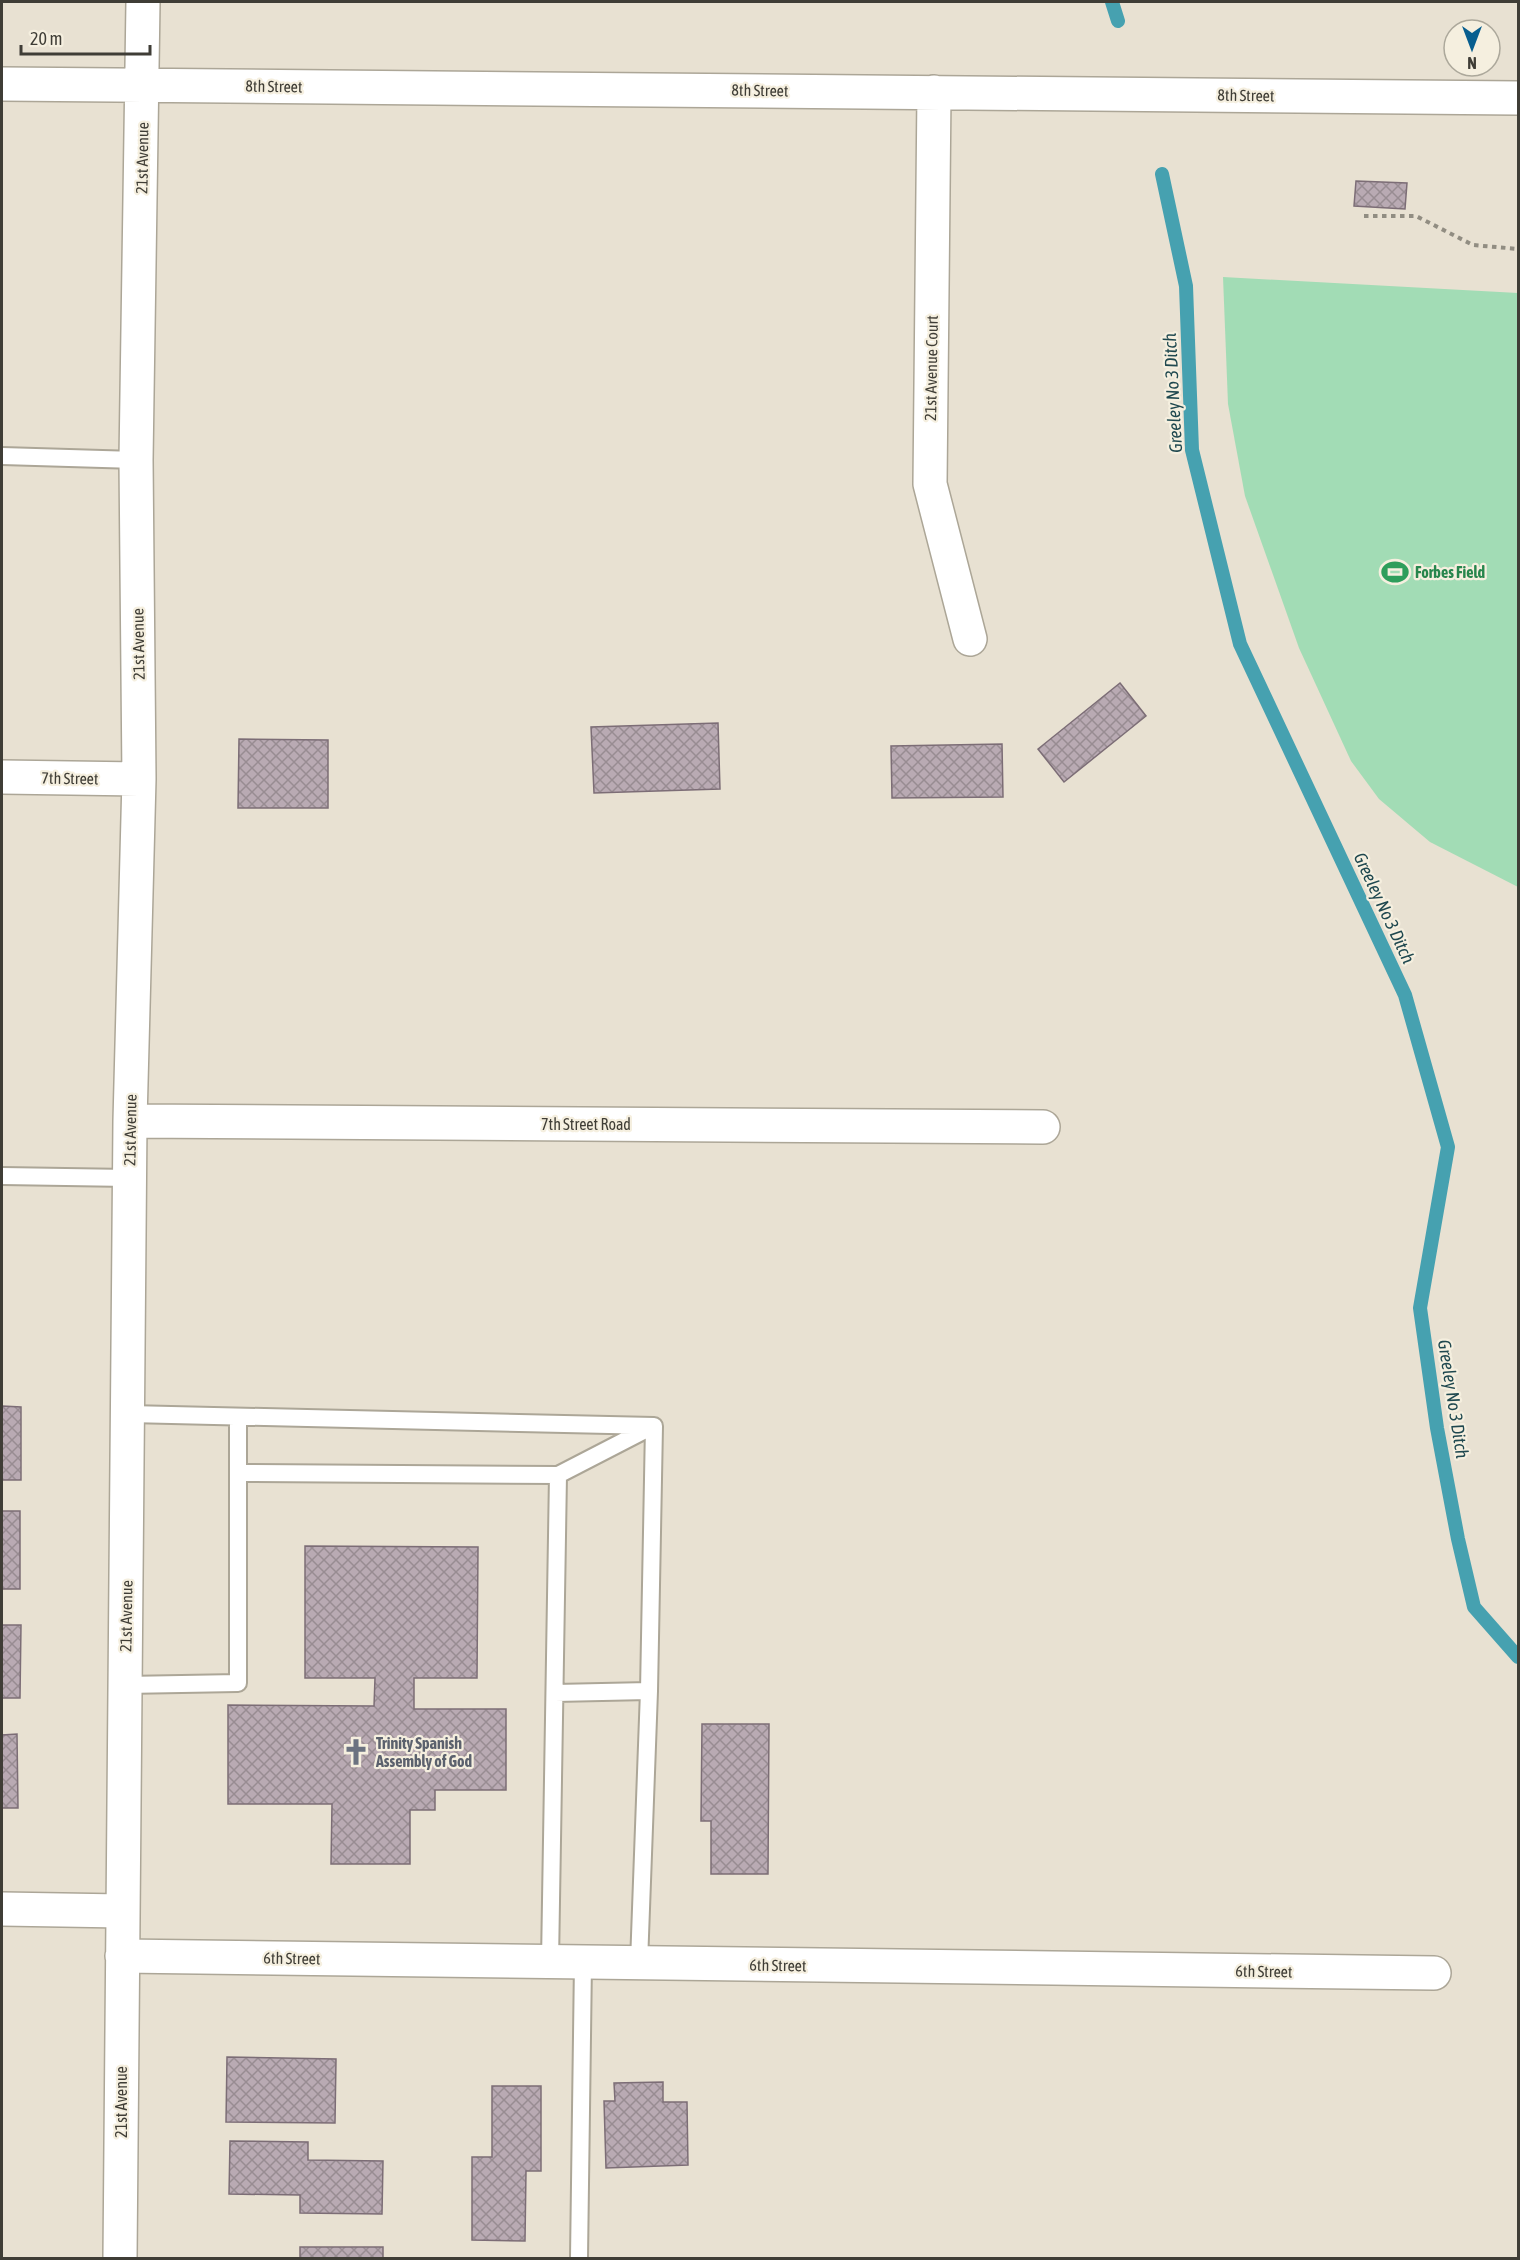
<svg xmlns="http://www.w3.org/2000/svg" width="1520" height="2260" font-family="'Asap Condensed',sans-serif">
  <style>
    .park { fill: #a2dcb5 }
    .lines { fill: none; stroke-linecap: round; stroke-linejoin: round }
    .stream { stroke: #46a1b0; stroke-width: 14 }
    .building { fill: url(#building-cross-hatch); stroke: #7c6d76; stroke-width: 1.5 }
    .lane-casing { stroke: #aca697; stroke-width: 20 }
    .street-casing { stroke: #aca697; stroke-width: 36 }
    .path { stroke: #918d82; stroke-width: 4; stroke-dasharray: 4.5 4.5; stroke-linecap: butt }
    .lane { stroke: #fff; stroke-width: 16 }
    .street { stroke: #fff; stroke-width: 33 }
    .labels { text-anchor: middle; stroke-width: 4.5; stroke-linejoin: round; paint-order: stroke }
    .street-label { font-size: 16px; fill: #3f3d36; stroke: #f5efdf }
    .leisure-label { font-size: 16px; font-weight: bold; fill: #27864d; stroke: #f5efdf; text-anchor: start }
    .worship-label { font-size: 16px; font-weight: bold; fill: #5b616d; stroke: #f5efdf; text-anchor: start }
    .water-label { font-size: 18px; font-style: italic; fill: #1f484f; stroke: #f5efdf }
  </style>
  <defs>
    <pattern id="building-cross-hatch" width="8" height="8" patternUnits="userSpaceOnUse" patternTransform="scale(1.5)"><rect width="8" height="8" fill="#b9aab3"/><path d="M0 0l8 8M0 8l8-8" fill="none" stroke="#988c92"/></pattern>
  </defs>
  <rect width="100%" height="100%" fill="#e8e1d2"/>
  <path class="park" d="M1223 277 1518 293V887L1430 842 1379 799 1351 761 1299 648 1245 496 1228 404Z"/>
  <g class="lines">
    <path class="stream" d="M1112 2 1118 21
      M1162 174 1186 286 1192 450 1240 644 1405 995 1448 1147 1420 1308 1437 1428 1458 1539 1474 1607 1518 1657"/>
  </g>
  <path class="building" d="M1356 181 1407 183 1405 209 1354 206Z
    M1120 683 1146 716 1064 782 1038 749Z
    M718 723 720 789 594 793 591 727Z
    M239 739 328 740V808H238Z
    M1002 744 1003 797 892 798 891 746Z
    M2 1406 21 1407V1480H2Z
    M2 1511H20V1589H2Z
    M305 1546 478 1547 477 1678H414V1709H506V1790H435V1810H410V1864H331L332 1804H228V1705L374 1706 375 1678H305Z
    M2 1625H21L20 1698H2Z
    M702 1724H769L768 1874H711V1821H701Z
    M17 1734 18 1808H2V1735Z
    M227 2057 336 2059 335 2123 226 2122Z
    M663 2082V2102H687L688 2165 606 2168 604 2101H615L614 2083Z
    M492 2086H541V2171H526L525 2241 472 2240V2157H492Z
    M230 2141 308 2142V2160L383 2161 382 2214 300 2213V2195L229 2194Z
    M300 2247H383V2258H300Z"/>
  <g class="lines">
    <defs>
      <path id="lane" d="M2 456 136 460
        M2 1176 129 1178
        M129 1414 654 1426 649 1691 639 1963
        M238 1417V1473L558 1475 550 1962
        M558 1475 653 1426
        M125 1685 238 1683V1473
        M555 1693 649 1691
        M579 2258 583 1962"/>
      <path id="street" d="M2 84 1518 98
        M934 92 930 484 970 639
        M2 777 139 779
        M130 1121 1043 1127
        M2 1909 122 1911
        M122 1956 1434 1973
        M120 2258 130 1121 139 779 136 460 143 2"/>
    </defs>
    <use href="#lane" class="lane-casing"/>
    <use href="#street" class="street-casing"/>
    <path class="path" d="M1364 216H1416L1473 245 1518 249"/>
    <use href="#lane" class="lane"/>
    <use href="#street" class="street"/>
  </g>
  <defs>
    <symbol id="stadium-bare" viewBox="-9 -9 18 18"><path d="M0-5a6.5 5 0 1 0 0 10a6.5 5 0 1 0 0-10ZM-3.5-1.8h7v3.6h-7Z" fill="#2e9e5b" stroke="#f5efdf" stroke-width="2.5" paint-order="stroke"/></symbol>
    <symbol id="church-bare" viewBox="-9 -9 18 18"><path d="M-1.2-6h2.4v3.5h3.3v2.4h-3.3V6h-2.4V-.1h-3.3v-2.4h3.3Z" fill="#6b7280" stroke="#f5efdf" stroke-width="2.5" paint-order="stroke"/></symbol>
  </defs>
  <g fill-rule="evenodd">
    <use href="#stadium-bare" x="1376" y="553" width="38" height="38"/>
    <use href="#church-bare" x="337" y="1733" width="38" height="38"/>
  </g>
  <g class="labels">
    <g class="street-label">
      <text transform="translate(274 86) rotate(1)" y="6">8th Street</text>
      <text transform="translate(760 90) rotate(1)" y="6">8th Street</text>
      <text transform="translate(1246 95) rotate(1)" y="6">8th Street</text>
      <text transform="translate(142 158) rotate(-89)" y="6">21st Avenue</text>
      <text transform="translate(931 368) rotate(-89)" y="6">21st Avenue Court</text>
      <text transform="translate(138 644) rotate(-91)" y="6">21st Avenue</text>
      <text transform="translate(70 778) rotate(1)" y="6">7th Street</text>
      <text x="586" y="1130">7th Street Road</text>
      <text transform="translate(130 1130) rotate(-89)" y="6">21st Avenue</text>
      <text transform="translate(126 1616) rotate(-89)" y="6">21st Avenue</text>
      <text transform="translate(292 1958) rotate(1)" y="6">6th Street</text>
      <text transform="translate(778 1965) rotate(1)" y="6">6th Street</text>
      <text transform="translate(1264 1971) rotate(1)" y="6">6th Street</text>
      <text transform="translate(121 2102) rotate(-90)" y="6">21st Avenue</text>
    </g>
    <g class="leisure-label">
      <text x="1415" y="578">Forbes Field</text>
    </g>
    <g class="worship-label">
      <text x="376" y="1749">Trinity Spanish<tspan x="376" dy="18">Assembly of God</tspan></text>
    </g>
    <g class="water-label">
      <text transform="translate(1173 393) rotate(-93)" y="6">Greeley No 3 Ditch</text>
      <text transform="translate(1384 908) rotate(65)" y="6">Greeley No 3 Ditch</text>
      <text transform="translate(1453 1399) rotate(81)" y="6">Greeley No 3 Ditch</text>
    </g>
  </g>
  <rect width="1520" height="2260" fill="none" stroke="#3f3d36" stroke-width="6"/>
  <g transform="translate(1472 48) rotate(180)"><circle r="28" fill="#f5efdf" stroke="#aca89b" stroke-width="1.5"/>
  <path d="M0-4.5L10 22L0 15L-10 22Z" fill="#075e8f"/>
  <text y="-9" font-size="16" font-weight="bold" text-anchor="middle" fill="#3f3d36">N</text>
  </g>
  <path d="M21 45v9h129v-9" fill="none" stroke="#3f3d36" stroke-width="3"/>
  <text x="30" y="45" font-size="18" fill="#3f3d36" stroke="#f5efdf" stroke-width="4.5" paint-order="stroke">20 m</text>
</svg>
